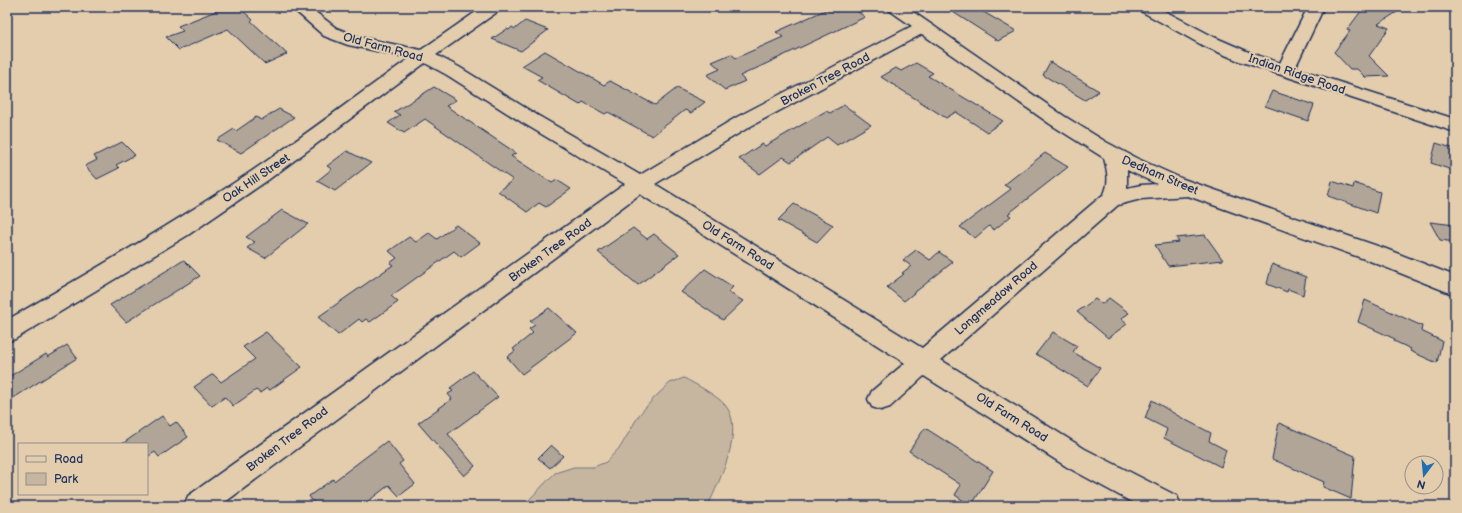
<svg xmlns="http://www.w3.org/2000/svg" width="1462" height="513" font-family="'Balsamiq Sans',sans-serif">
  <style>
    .green { fill: #c6b6a0; stroke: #70727f }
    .building { fill: #b1a598; stroke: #1b2f5e }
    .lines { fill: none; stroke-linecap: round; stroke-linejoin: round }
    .minor-casing { stroke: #1b2f5e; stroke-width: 3 }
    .minor { fill: #e3cdac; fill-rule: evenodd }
    .labels { text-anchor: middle; stroke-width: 4; stroke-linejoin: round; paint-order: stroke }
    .street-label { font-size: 12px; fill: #1b2f5e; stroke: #e3cdac }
  </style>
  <rect width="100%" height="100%" fill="#e3cdac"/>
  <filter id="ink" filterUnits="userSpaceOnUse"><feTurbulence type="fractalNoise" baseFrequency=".025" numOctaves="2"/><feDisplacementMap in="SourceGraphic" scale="8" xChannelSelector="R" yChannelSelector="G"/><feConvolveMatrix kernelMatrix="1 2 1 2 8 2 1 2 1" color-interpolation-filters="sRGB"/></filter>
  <g filter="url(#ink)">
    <path class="green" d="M684 378C695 384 718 396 725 405 746 429 719 481 708 506H523L555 473 574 467H594L606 462 621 446 639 415 654 398 670 383Z"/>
    <path class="building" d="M226 7H239L253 20 251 21 287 54 265 64 228 29 179 50 166 37 183 31 178 26Z
      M847 7H851L865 17 740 76 745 81 725 90 707 75 720 69 712 62 731 54 736 58 783 37 776 32 830 8 836 12Z
      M945 7H975L1016 31 998 41Z
      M1364 7H1405L1378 24 1389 28 1369 56 1389 76 1365 77 1357 69H1350L1334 52 1350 31 1347 30Z
      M525 21 548 30 521 51 492 39 507 29 509 30 512 27 515 29Z
      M545 51 604 85 610 81 655 105 677 88 705 102 691 113 685 110 652 136 608 112 605 114 583 102 580 105 537 80 542 77 522 66Z
      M1050 62 1099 91 1085 100 1043 75Z
      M916 63 933 73 928 76 1003 121 987 132 956 112 946 118 881 77 896 68 901 71Z
      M434 87 456 100 446 106 516 153 511 156 552 183 557 180 571 189 546 207 539 203 527 212 498 191 513 180 425 119 404 133 388 123 400 115 394 112Z
      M1272 91 1314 105 1308 121 1265 106Z
      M844 105 871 125 837 145 827 137 791 162 783 157 760 174 739 159 762 144 765 146 826 111 830 113Z
      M279 109 294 117 241 153 217 140 234 129 236 131 256 117 261 120Z
      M122 142 135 155 116 165 119 168 97 179 85 166 97 160 94 156Z
      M1436 143 1455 149 1452 170 1431 163Z
      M347 151 371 163 335 191 317 181 332 169 327 166Z
      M1045 153 1068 167 1008 214 1011 216 994 230 989 226 975 238 960 227 1011 189 1004 185Z
      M1332 181 1353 188 1354 183 1380 192 1376 213 1328 196Z
      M794 204 833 225 817 242 778 220Z
      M282 210 308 224 265 258 247 248 255 242 246 237Z
      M1430 222 1455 225V242L1440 240Z
      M456 225 480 243 461 257 454 251 391 296 398 302 370 322 366 319 362 322 359 319 338 335 318 317 393 265 390 263 397 258 389 251 409 237 416 242 429 233 437 239Z
      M633 228 647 239 654 234 679 254 638 285 598 252Z
      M1205 235 1223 260 1168 266 1155 245 1179 242 1176 238Z
      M916 250 930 260 939 252 953 262 904 301 887 287 904 274 902 273 911 266 903 260Z
      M184 260 200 276 126 322 110 305Z
      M1272 264 1306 277 1303 295 1288 289 1287 292 1267 284Z
      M705 269 733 287 728 292 743 301 723 320 681 292Z
      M1109 298 1129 313 1121 319 1127 324 1108 338 1077 312 1095 299 1102 304Z
      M1365 300 1422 326 1421 331 1442 341 1437 363 1410 351 1411 349 1394 341 1395 339 1358 322Z
      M549 308 577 333 522 374 507 357 515 351 513 349 533 333 529 329 535 325 530 321Z
      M266 332 302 367 270 390 267 388 260 393 256 390 233 406 225 397 212 406 194 387 213 374 221 382 255 359 243 347Z
      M1053 332 1077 346 1073 352 1100 368 1088 386 1036 354Z
      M67 345 77 358 7 402V378L46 354 48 357Z
      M473 371 498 397 448 434 475 466 464 476 418 423 452 399 448 394 453 391 450 388Z
      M1152 400 1180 417 1211 433 1209 441 1226 450 1221 467 1164 438 1167 429 1145 418Z
      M162 416 170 426 176 422 188 437 159 457 155 452 147 457V444H122Z
      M1279 423 1355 456 1351 499 1323 487 1324 482 1272 459Z
      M925 428 993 471 971 506 955 495 961 485 909 451Z
      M387 441 403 461 399 464 415 484 399 496 389 485 362 506H316L309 496 333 479 334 481Z
      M551 445 563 456 550 468 538 458Z"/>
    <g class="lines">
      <defs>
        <path id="minor" d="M291 7H309L336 28 359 37 421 50 483 7H502L500 10 436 55 459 67 537 115 640 175 737 117 912 26 889 10 887 7H906L1064 116 1106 142 1136 158 1183 179 1386 249 1455 276V295L1370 261 1188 196 1141 199 1118 205 941 360 1085 449 1177 496 1181 506H1139L1067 467 924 376 890 407 881 410 872 407 868 399 872 391 905 363 640 194 220 506H184L188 496 625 184 523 123 447 75 425 63 268 180 188 235 15 339 7 342V320C90 272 173 224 252 171 306 135 357 95 410 58L348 45 324 36ZM922 34 1050 124 1104 158C1107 170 1110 182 1104 194L922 348 655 184 751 126ZM1127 170 1157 184 1141 185 1127 188Z
          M1137 7H1157L1214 37 1251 53 1280 63 1308 7H1324L1295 68 1455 119V132L1239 61 1202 45 1139 10Z"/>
      </defs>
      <use href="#minor" class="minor-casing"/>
      <use href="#minor" class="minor"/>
    </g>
  </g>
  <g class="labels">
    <g class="street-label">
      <text transform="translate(383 47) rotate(15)" y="4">Old Farm Road</text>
      <text transform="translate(1297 74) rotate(19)" y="4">Indian Ridge Road</text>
      <text transform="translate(825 79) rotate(-28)" y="4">Broken Tree Road</text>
      <text transform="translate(1160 175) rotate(23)" y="4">Dedham Street</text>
      <text transform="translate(256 178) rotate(-34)" y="4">Oak Hill Street</text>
      <text transform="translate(738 245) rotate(32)" y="4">Old Farm Road</text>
      <text transform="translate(550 250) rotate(-36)" y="4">Broken Tree Road</text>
      <text transform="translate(996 298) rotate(-41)" y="4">Longmeadow Road</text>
      <text transform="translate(1012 417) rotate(32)" y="4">Old Farm Road</text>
      <text transform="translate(287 439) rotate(-37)" y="4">Broken Tree Road</text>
    </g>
  </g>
  <rect width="1462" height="513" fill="none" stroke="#e3cdac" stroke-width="24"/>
  <rect x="12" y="12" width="1438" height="489" fill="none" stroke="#1b2f5e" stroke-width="1.5" filter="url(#ink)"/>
  <rect x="18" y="443" width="130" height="52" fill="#e3cdac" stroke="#938e8d"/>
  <rect x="26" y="456" width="20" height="6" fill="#e3cdac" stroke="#938e8d"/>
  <text x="54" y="463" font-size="12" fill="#1b2f5e">Road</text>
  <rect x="26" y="473" width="20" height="12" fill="#c6b6a0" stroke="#938e8d"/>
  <text x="54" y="483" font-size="12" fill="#1b2f5e">Park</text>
  <g transform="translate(1424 475) rotate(196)"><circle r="19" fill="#e3cdac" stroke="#938e8d"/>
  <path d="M0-3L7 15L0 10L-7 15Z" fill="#1f6fb2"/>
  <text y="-6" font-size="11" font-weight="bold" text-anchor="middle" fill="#1b2f5e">N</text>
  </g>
</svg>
